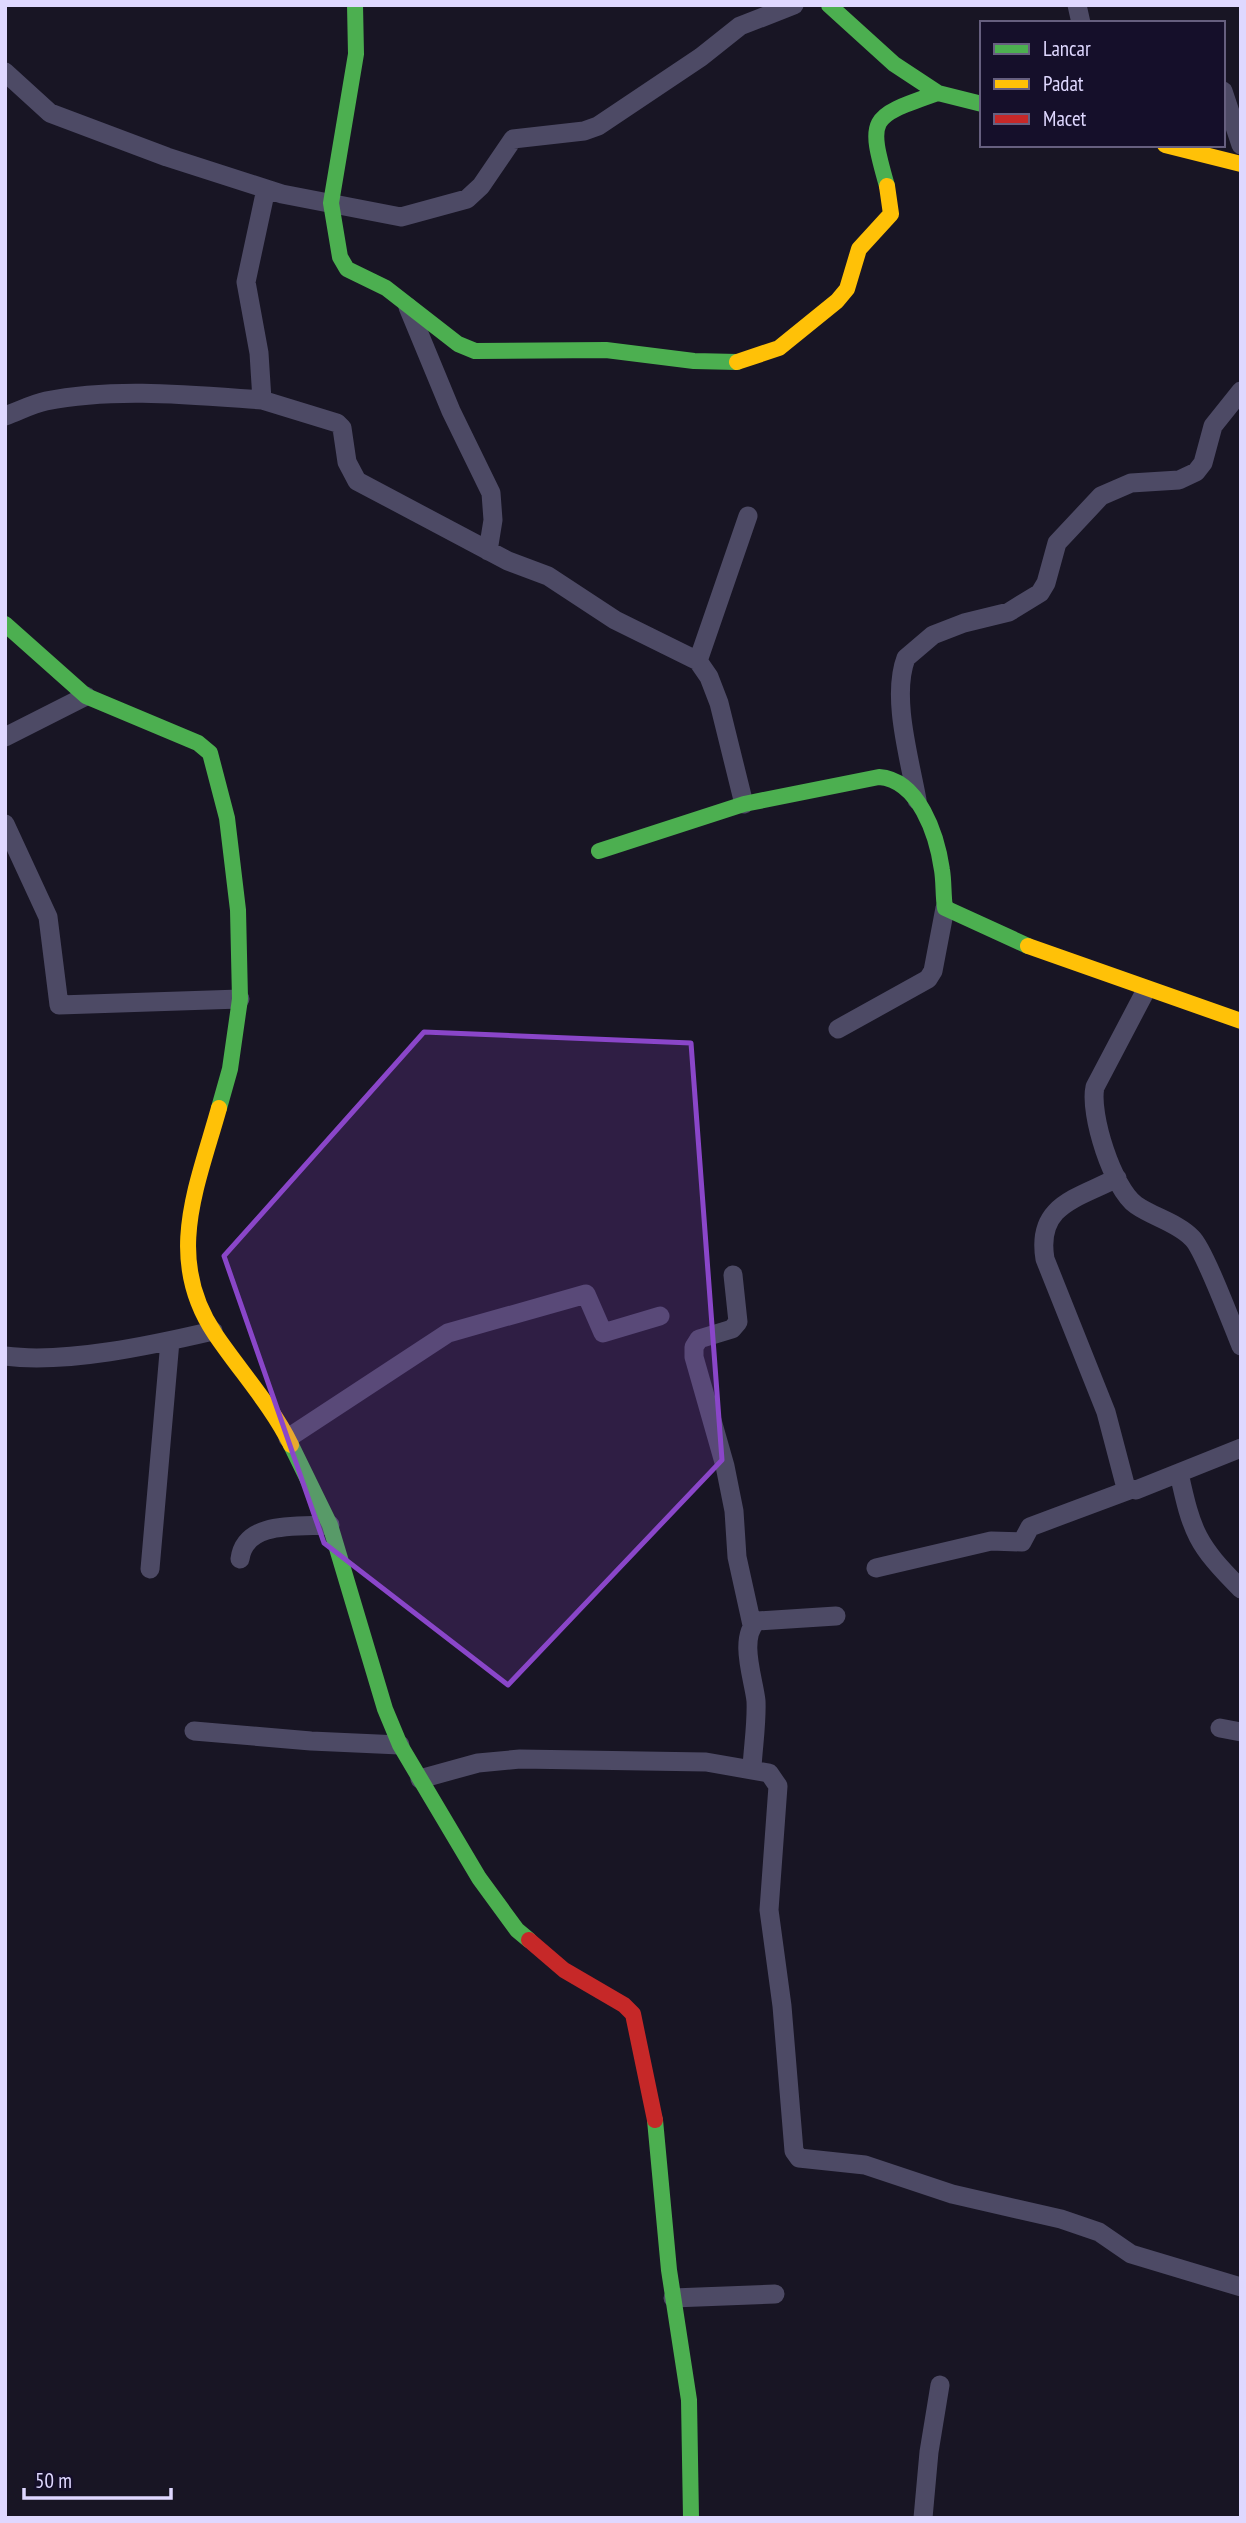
<svg xmlns="http://www.w3.org/2000/svg" width="1246" height="2523" font-family="'PT Sans Narrow',sans-serif">
  <style>
    .lines { fill: none; stroke-linecap: round; stroke-linejoin: round }
    .street { stroke: #4d4a65; stroke-width: 19 }
    .fast { stroke: #4caf50; stroke-width: 16 }
    .slow { stroke: #ffc107; stroke-width: 16 }
    .jam { stroke: #c62828; stroke-width: 16 }
    .marked { fill: #8a46c9; fill-opacity: 0.2; stroke: #8a46c9; stroke-width: 5; stroke-linejoin: round }
  </style>
  <rect width="100%" height="100%" fill="#181524"/>
  <g class="lines">
    <path class="street" d="M1077 5 1081 23
      M5 72 50 113 167 157 282 194 401 217 467 199 481 186 513 139 584 131 598 126 701 57 740 26 794 5
      M1223 91 1241 145
      M408 307 451 411 491 493 493 520 488 551
      M262 400 337 423 342 428 347 462 357 481 508 561 548 576 615 620 698 661 709 677 719 703 744 804
      M5 416C19 411 32 404 46 401 115 387 192 395 262 400L259 353 246 282 266 189
      M698 661 748 516
      M5 737 86 696
      M917 800C910 760 891 697 906 658L933 635 964 623 1009 612 1040 593 1046 583 1057 543 1101 496 1131 483 1179 480 1196 472 1203 463 1213 426 1241 391
      M5 824 48 917 59 1005 240 999
      M1146 990 1095 1087C1089 1114 1113 1189 1136 1205 1153 1217 1178 1223 1192 1238 1204 1249 1233 1327 1241 1346
      M838 1029 928 979 933 971 945 908
      M1117 1178C1076 1199 1036 1205 1045 1259L1106 1412 1126 1488 1136 1490 1241 1448
      M733 1275 738 1322 732 1329 699 1339 694 1347V1357L725 1466 734 1511 737 1557 752 1625
      M5 1356C66 1364 153 1345 213 1331
      M288 1438 448 1333 586 1294 603 1333 660 1316
      M1179 1473C1192 1533 1197 1545 1241 1589
      M240 1559C245 1520 299 1527 330 1525
      M876 1568 991 1541 1022 1542 1030 1527 1129 1490
      M150 1569 170 1341
      M1220 1728 1241 1732
      M194 1731 311 1741 400 1745
      M752 1768C753 1747 757 1723 756 1701 754 1680 738 1638 757 1621L836 1616
      M420 1779 478 1763 520 1759 706 1762 769 1773 778 1786 769 1910 782 2006 794 2151 799 2158 865 2165 952 2194 1061 2219 1099 2232 1131 2254 1241 2287
      M673 2298 775 2294
      M923 2518 929 2452 940 2385"/>
    <path class="fast" d="M355 5 356 54 331 203 340 257 347 269 386 288 458 344 475 351 606 350 694 361 737 362
      M829 5 894 64 938 93 982 104
      M887 186C867 116 870 117 938 93
      M5 624 86 696 198 743 210 753 227 818 238 910 240 999 230 1069 219 1108
      M599 851 744 804 879 777C919 780 937 835 942 870 944 882 943 895 945 908L1028 946
      M291 1445 330 1525 385 1709 400 1745 479 1878 517 1930 529 1940
      M655 2120 669 2270 689 2400 691 2518"/>
    <path class="slow" d="M1165 145 1241 164
      M737 362 779 348 837 301 847 289 859 249 891 214 887 186
      M1028 946 1241 1021
      M219 1108C197 1187 164 1258 215 1334 240 1371 272 1406 291 1445"/>
    <path class="jam" d="M529 1940 564 1970 624 2005 633 2014 655 2120"/>
  </g>
  <path class="marked" d="M424 1032 691 1043 722 1460 508 1685 324 1543 224 1256Z"/>
  <rect width="1246" height="2523" fill="none" stroke="#dfd8ff" stroke-width="14"/>
  <rect x="980" y="21" width="245" height="126" fill="#150f2a" stroke="#665f7f" stroke-width="2"/>
  <rect x="994" y="44" width="35" height="10" fill="#4caf50" stroke="#665f7f" stroke-width="2"/>
  <text x="1043" y="56" font-size="21" fill="#dfd8ff">Lancar</text>
  <rect x="994" y="79" width="35" height="10" fill="#ffc107" stroke="#665f7f" stroke-width="2"/>
  <text x="1043" y="91" font-size="21" fill="#dfd8ff">Padat</text>
  <rect x="994" y="114" width="35" height="10" fill="#c62828" stroke="#665f7f" stroke-width="2"/>
  <text x="1043" y="126" font-size="21" fill="#dfd8ff">Macet</text>
  <path d="M24 2488v10h147v-10" fill="none" stroke="#dfd8ff" stroke-width="3.5"/>
  <text x="35" y="2488" font-size="21" fill="#dfd8ff" stroke="#150f2a" stroke-width="5" paint-order="stroke">50 m</text>
</svg>
